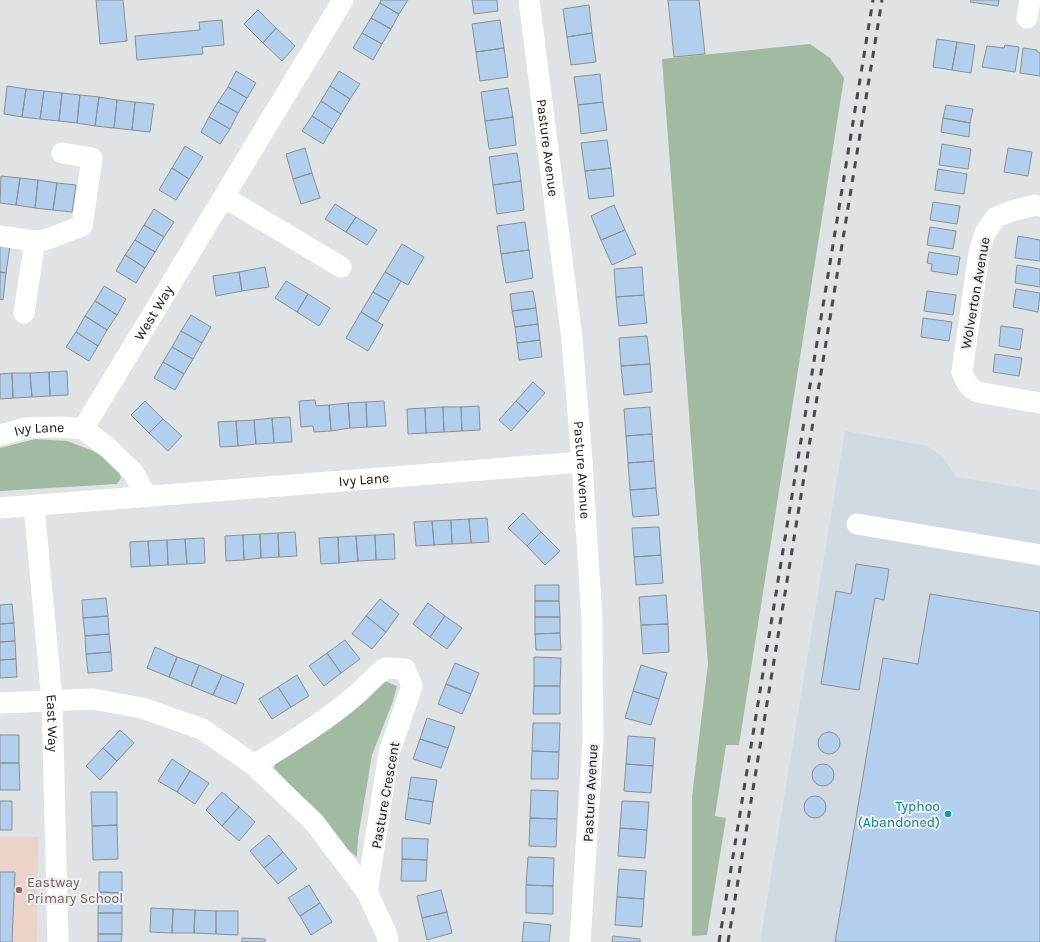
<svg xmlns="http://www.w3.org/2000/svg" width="1040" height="942" font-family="Karla,sans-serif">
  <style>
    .built { fill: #d1d9e2 }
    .education { fill: #ebd3c9 }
    .green { fill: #a2baa1 }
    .building { fill: #b2cfee; stroke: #8d9092 }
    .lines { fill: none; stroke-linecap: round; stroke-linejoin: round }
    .minor { stroke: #fff; stroke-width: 21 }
    .rail { stroke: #494a4c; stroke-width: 3; stroke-dasharray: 7 7; stroke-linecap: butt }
    .culture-dot { fill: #0f9aa8; stroke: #edf0f3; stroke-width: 1.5 }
    .education-dot { fill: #8d6e63; stroke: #edf0f3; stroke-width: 1.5 }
    .labels { text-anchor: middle; stroke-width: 4; stroke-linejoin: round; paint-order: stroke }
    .street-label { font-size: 14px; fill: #101112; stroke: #edf0f3 }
    .culture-label { font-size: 14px; fill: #0d838f; stroke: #edf0f3; text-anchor: end }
    .education-label { font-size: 14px; fill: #785e54; stroke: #edf0f3; text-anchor: start }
  </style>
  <rect width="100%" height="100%" fill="#e0e3e6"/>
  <path class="built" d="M845 431 927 446 943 457 956 477 1040 491V942H760Z"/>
  <path class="education" d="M0 837H38L37 942H0Z"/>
  <path class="green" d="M810 44 830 58 844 78 739 745H726L715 816 726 818 707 935 692 936V797L708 664 662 59Z
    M35 439 67 441 91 450 117 464 121 478 117 484 0 491V448Z
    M382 680 397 686 393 701 372 755 358 838 357 857 347 849 320 816 274 768 276 761Z"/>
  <path class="building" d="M96 0H123L127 41 100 44Z
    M381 0H408L399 14 380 3Z
    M472 0H497L498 11 474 14Z
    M668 0H699L705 54 674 57Z
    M971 0H999L998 6 970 2Z
    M380 3 399 14 391 29 371 18Z
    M589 5 592 33 567 37 563 9Z
    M258 10 276 28 263 43 244 24Z
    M371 18 391 29 382 44 362 33Z
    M222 20 224 45 202 47 203 54 137 60 135 36 200 30 199 22Z
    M500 20 504 48 476 52 472 24Z
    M276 28 295 46 282 61 263 43Z
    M362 33 382 44 373 60 353 48Z
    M592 33 596 62 571 65 567 37Z
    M937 39 957 42 952 70 933 67Z
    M957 42 975 45 971 73 952 70Z
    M1005 45 1019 47 1015 72 982 67 987 46 1004 48Z
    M504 48 508 77 480 81 476 52Z
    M1023 48 1037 50V52L1040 53V76L1020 73Z
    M236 71 256 83 247 98 228 87Z
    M339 71 360 84 350 99 330 86Z
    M600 74 603 102 578 105 574 77Z
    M7 86 26 89 22 117 4 114Z
    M330 86 350 99 341 114 321 101Z
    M228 87 247 98 238 113 218 102Z
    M508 88 513 117 485 121 481 92Z
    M26 89 44 91 40 119 22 117Z
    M44 91 62 93 59 121 40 119Z
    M62 93 80 95 77 123 59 121Z
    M80 95 99 97 95 126 77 123Z
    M99 97 117 100 114 128 95 126Z
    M117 100 135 102 132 130 114 128Z
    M321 101 341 114 332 129 312 116Z
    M135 102 154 104 150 132 132 130Z
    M218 102 238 113 230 129 209 117Z
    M603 102 607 130 581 134 578 105Z
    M946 105 973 109 970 123 943 118Z
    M312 116 332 129 323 144 302 131Z
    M209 117 230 129 220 144 201 132Z
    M513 117 516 145 489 149 485 121Z
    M943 118 970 123 969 137 941 132Z
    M607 140 611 168 585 171 581 143Z
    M942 144 971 149 968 169 939 165Z
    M185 146 203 157 189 179 172 168Z
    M305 148 312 173 293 179 286 154Z
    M1008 148 1032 152 1028 176 1004 172Z
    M517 153 521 181 493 185 489 157Z
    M172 168 189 179 176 200 159 190Z
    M611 168 614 196 589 199 585 171Z
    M938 169 967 174 964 194 935 190Z
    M312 173 320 198 301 204 293 179Z
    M1 176 20 178 16 205 0 203Z
    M20 178 38 180 35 208 16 205Z
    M38 180 57 183 53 210 35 208Z
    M521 181 524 210 497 214 493 185Z
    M57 183 76 185 72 212 53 210Z
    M933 202 960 206 957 224 930 220Z
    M335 204 356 217 346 232 325 219Z
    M614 205 625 230 601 240 591 216Z
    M154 209 174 222 164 237 144 225Z
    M356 217 377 230 367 245 346 232Z
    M525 222 529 250 501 254 497 226Z
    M144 225 164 237 155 252 135 240Z
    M930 227 956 231 953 249 927 245Z
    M625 230 636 254 612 265 601 240Z
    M1018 236 1040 240V261L1015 258Z
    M135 240 155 252 145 268 125 255Z
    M402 244 424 257 408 285 385 272Z
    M0 245 10 246 6 273 0 272Z
    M529 250 533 278 506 283 501 254Z
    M929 252 960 257 957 275 931 271 932 264 927 263Z
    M125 255 145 268 136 283 116 271Z
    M1017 265 1040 269V287L1015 283Z
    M265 267 269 287 242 291 239 272Z
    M642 267 644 295 616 297 614 269Z
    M0 272 6 273 3 300 0 299Z
    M239 272 242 291 216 296 213 276Z
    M385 272 401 281 389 301 373 292Z
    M286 281 308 294 297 312 275 298Z
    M104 286 126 299 117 315 95 301Z
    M1016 289 1040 293 1038 312 1013 307Z
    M533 291 536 308 512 311 510 294Z
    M927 291 956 295 953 315 924 311Z
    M373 292 389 301 377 322 361 312Z
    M308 294 330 308 319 326 297 312Z
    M644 295 647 323 619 326 616 297Z
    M95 301 117 315 107 330 85 316Z
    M536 308 538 324 515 327 512 311Z
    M361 312 383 325 368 351 346 338Z
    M191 315 211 327 202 343 181 331Z
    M85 316 107 330 98 346 76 332Z
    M923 318 952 322 949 341 921 337Z
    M538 324 540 340 517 343 515 327Z
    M1001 326 1023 329 1020 350 999 346Z
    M181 331 202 343 193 359 172 347Z
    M76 332 98 346 89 361 66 347Z
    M647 336 650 364 621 366 619 338Z
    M540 340 542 357 519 360 517 343Z
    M172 347 193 359 184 374 163 362Z
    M995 354 1022 358 1019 376 993 372Z
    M163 362 184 374 175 390 154 378Z
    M650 364 652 392 624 395 621 366Z
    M67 371 68 395 50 396 49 372Z
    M49 372 50 396 32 397 30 373Z
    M12 373H30L32 397 13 398Z
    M12 373 13 398 0 399V374Z
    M533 382 545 393 528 412 516 401Z
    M315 400 316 406 329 405 331 431 314 432 313 426 301 427 299 401Z
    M145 401 163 419 149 433 131 415Z
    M384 401 386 426 367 427 366 402Z
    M516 401 528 412 511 431 499 420Z
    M366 402 367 427 350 428 348 403Z
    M348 403 350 428 331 431 329 405Z
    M479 406 480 430 462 431 461 407Z
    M443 407 444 432 426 433 425 408Z
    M443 407H461L462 431 444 432Z
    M650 407 652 434 626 436 624 409Z
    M425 408 426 433 408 434 407 409Z
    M290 417 292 442 274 443 272 418Z
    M272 418 274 443 256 444 254 420Z
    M163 419 182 436 168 451 149 433Z
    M254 420 256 444 238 446 236 421Z
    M236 421 238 446 220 447 218 422Z
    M652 434 654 461 628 463 626 436Z
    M654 461 656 488 630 490 628 463Z
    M656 488 659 515 633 517 630 490Z
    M523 513 541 532 527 546 508 528Z
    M487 518 489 542 471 543 469 519Z
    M469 519 471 543 452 544 451 520Z
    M451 520 452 544 434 545 432 521Z
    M432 521 434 545 416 546 414 522Z
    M659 527 661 555 634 557 632 528Z
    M295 532 297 556 279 557 278 533Z
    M541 532 560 551 545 565 527 546Z
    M278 533 279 557 261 558 260 534Z
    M260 534 261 558 244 560 243 535Z
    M394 534 395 559 376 560 375 535Z
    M243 535 244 560 226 561 225 536Z
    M375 535 376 560 358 561 356 536Z
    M356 536 358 561 339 563 338 537Z
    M338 537 339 563 321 564 319 538Z
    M204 538 205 563 187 564 185 539Z
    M185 539 187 564 168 565 167 540Z
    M167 540 168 565 150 566 148 541Z
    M148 541 150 566 131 567 130 542Z
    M661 555 663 583 636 585 634 557Z
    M856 564 889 569 884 600 875 598 859 690 821 684 836 591 851 594Z
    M535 585H559V601H535Z
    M930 594 1040 612V942H835L883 658 918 664Z
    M666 595 668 624 641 625 639 597Z
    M106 598 108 616 83 618 82 600Z
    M380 599 399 614 386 632 366 616Z
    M535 601H559L560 617H535Z
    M428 603 445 616 430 637 413 624Z
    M12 604 14 623 0 624V605Z
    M108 616 109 634 85 636 83 618Z
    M366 616 386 632 372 649 352 634Z
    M445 616 462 628 447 649 430 637Z
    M535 617H560V633L535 634Z
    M14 623 15 641 0 642V624Z
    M668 624 669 652 643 654 641 625Z
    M560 633 561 650H536L535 634Z
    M109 634 111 652 86 654 85 636Z
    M345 640 360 659 341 673 327 653Z
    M15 641 16 659 0 660V642Z
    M155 647 177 657 169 677 147 668Z
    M111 652 112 671 88 673 86 654Z
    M327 653 341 673 324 686 309 666Z
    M177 657 199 665 191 686 169 677Z
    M534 657 561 658 560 686H534Z
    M16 659 17 677 0 678V660Z
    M455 663 479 673 471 694 446 684Z
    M199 665 222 675 213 695 191 686Z
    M641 665 667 673 659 699 633 691Z
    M222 675 244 684 236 704 213 695Z
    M297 675 309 696 291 707 278 687Z
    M446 684 471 694 462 714 438 704Z
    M534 686H560V714H533Z
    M278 687 291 707 272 719 259 699Z
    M633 691 659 699 651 725 625 718Z
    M427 718 455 727 448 748 420 739Z
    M533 723H560L559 752 532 751Z
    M120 730 134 743 117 761 103 748Z
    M818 743a11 11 0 1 1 22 0a11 11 0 1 1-22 0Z
    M0 735H19V763H0Z
    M628 736 655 738 653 766 626 764Z
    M420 739 448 748 441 768 413 759Z
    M103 748 117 761 100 780 86 766Z
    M532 751 559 752 558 779H531Z
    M172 759 190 771 177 792 158 781Z
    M0 763H19L20 790H0Z
    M812 775a11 11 0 1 1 22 0a11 11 0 1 1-22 0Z
    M626 764 653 766 651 793 624 791Z
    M190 771 209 783 195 804 177 792Z
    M411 777 437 780 433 802 408 798Z
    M531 790 558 791 557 819 530 818Z
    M91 792H117V825L92 826Z
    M222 792 239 807 222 826 206 810Z
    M804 807a11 11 0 1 1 22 0a11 11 0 1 1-22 0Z
    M408 798 433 802 430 824 405 819Z
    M0 801H12V830H0Z
    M622 801 649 802 647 830 620 828Z
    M239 807 255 822 239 841 222 826Z
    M530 818 557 819 556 847 529 846Z
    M117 825 118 859 93 860 92 826Z
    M620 828 647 830 645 858 618 856Z
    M269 835 283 852 264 868 250 851Z
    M402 838 428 839 427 860 402 859Z
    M283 852 297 869 278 884 264 868Z
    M528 857 554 858 553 886 526 885Z
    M402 859 427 860 426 881H401Z
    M619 869 646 871 644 899 617 897Z
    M0 872H15L12 942H0Z
    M99 872H122V893L99 892Z
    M309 885 320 903 300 916 288 898Z
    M526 885 553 886V914L526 913Z
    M441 890 447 912 422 918 417 896Z
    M99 892 122 893V913H98Z
    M617 897 644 899 642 927 615 925Z
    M320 903 332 922 311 935 300 916Z
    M151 908 173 909 172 933 150 932Z
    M173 909 195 910 194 933H172Z
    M195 910 216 911V934L194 933Z
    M216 911H238V935L216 934Z
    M447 912 452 933 427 940 422 918Z
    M98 913H122V934H98Z
    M524 922 551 925 549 942H522Z
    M98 934H122L121 942H98Z
    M613 936 640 939V942H612Z
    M242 938 265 939V942H242Z"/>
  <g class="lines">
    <g class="minor">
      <path id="s1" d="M529 0 572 339 582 462 592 620 593 740 580 942"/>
      <path d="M1027 18 1030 0"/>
      <path d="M224 197 341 267"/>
      <path d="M1040 206 1035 205 1015 210 996 217 985 233 979 253 962 372C965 381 968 386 977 392L1040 403"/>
      <path d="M0 236 35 241 45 240 82 226 92 158 62 153"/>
      <path d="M24 313 35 241"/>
      <path id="s2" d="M83 429 343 0"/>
      <path id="s3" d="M0 435 26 428 60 427 83 429 106 446 133 472 146 495"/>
      <path id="s4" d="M34 506 52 700 58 942"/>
      <path id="s5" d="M0 508 582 462"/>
      <path d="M857 524 1040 555"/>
      <path d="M0 703 93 699 142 708 202 729 254 765 314 822 367 892 387 935 388 942"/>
      <path d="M254 765C288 744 326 721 356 695 366 686 375 676 385 668L405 669 412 686 389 753 367 892"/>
    </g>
    <path class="rail" d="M719 942 873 0
      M728 942 882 0"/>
  </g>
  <circle class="culture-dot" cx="948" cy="814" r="4"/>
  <circle class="education-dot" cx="19" cy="890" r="4"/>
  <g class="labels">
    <g class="street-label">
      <text dy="5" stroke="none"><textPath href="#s1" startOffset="149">Pasture Avenue</textPath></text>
      <text transform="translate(975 293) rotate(-80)" y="5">Wolverton Avenue</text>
      <text dy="5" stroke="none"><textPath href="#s2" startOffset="136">West Way</textPath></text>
      <text dy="5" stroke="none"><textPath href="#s3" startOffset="40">Ivy Lane</textPath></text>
      <text dy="5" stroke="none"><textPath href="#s1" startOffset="473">Pasture Avenue</textPath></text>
      <text dy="5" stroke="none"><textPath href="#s5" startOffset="365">Ivy Lane</textPath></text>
      <text dy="5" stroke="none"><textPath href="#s4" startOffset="218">East Way</textPath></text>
      <text transform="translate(590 793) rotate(-87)" y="5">Pasture Avenue</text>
      <text transform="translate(385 795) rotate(-80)" y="5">Pasture Crescent</text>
    </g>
    <g class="culture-label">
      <text x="940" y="811">Typhoo<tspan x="940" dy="16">(Abandoned)</tspan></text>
    </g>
    <g class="education-label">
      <text x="27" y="887">Eastway<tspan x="27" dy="16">Primary School</tspan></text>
    </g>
  </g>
</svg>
